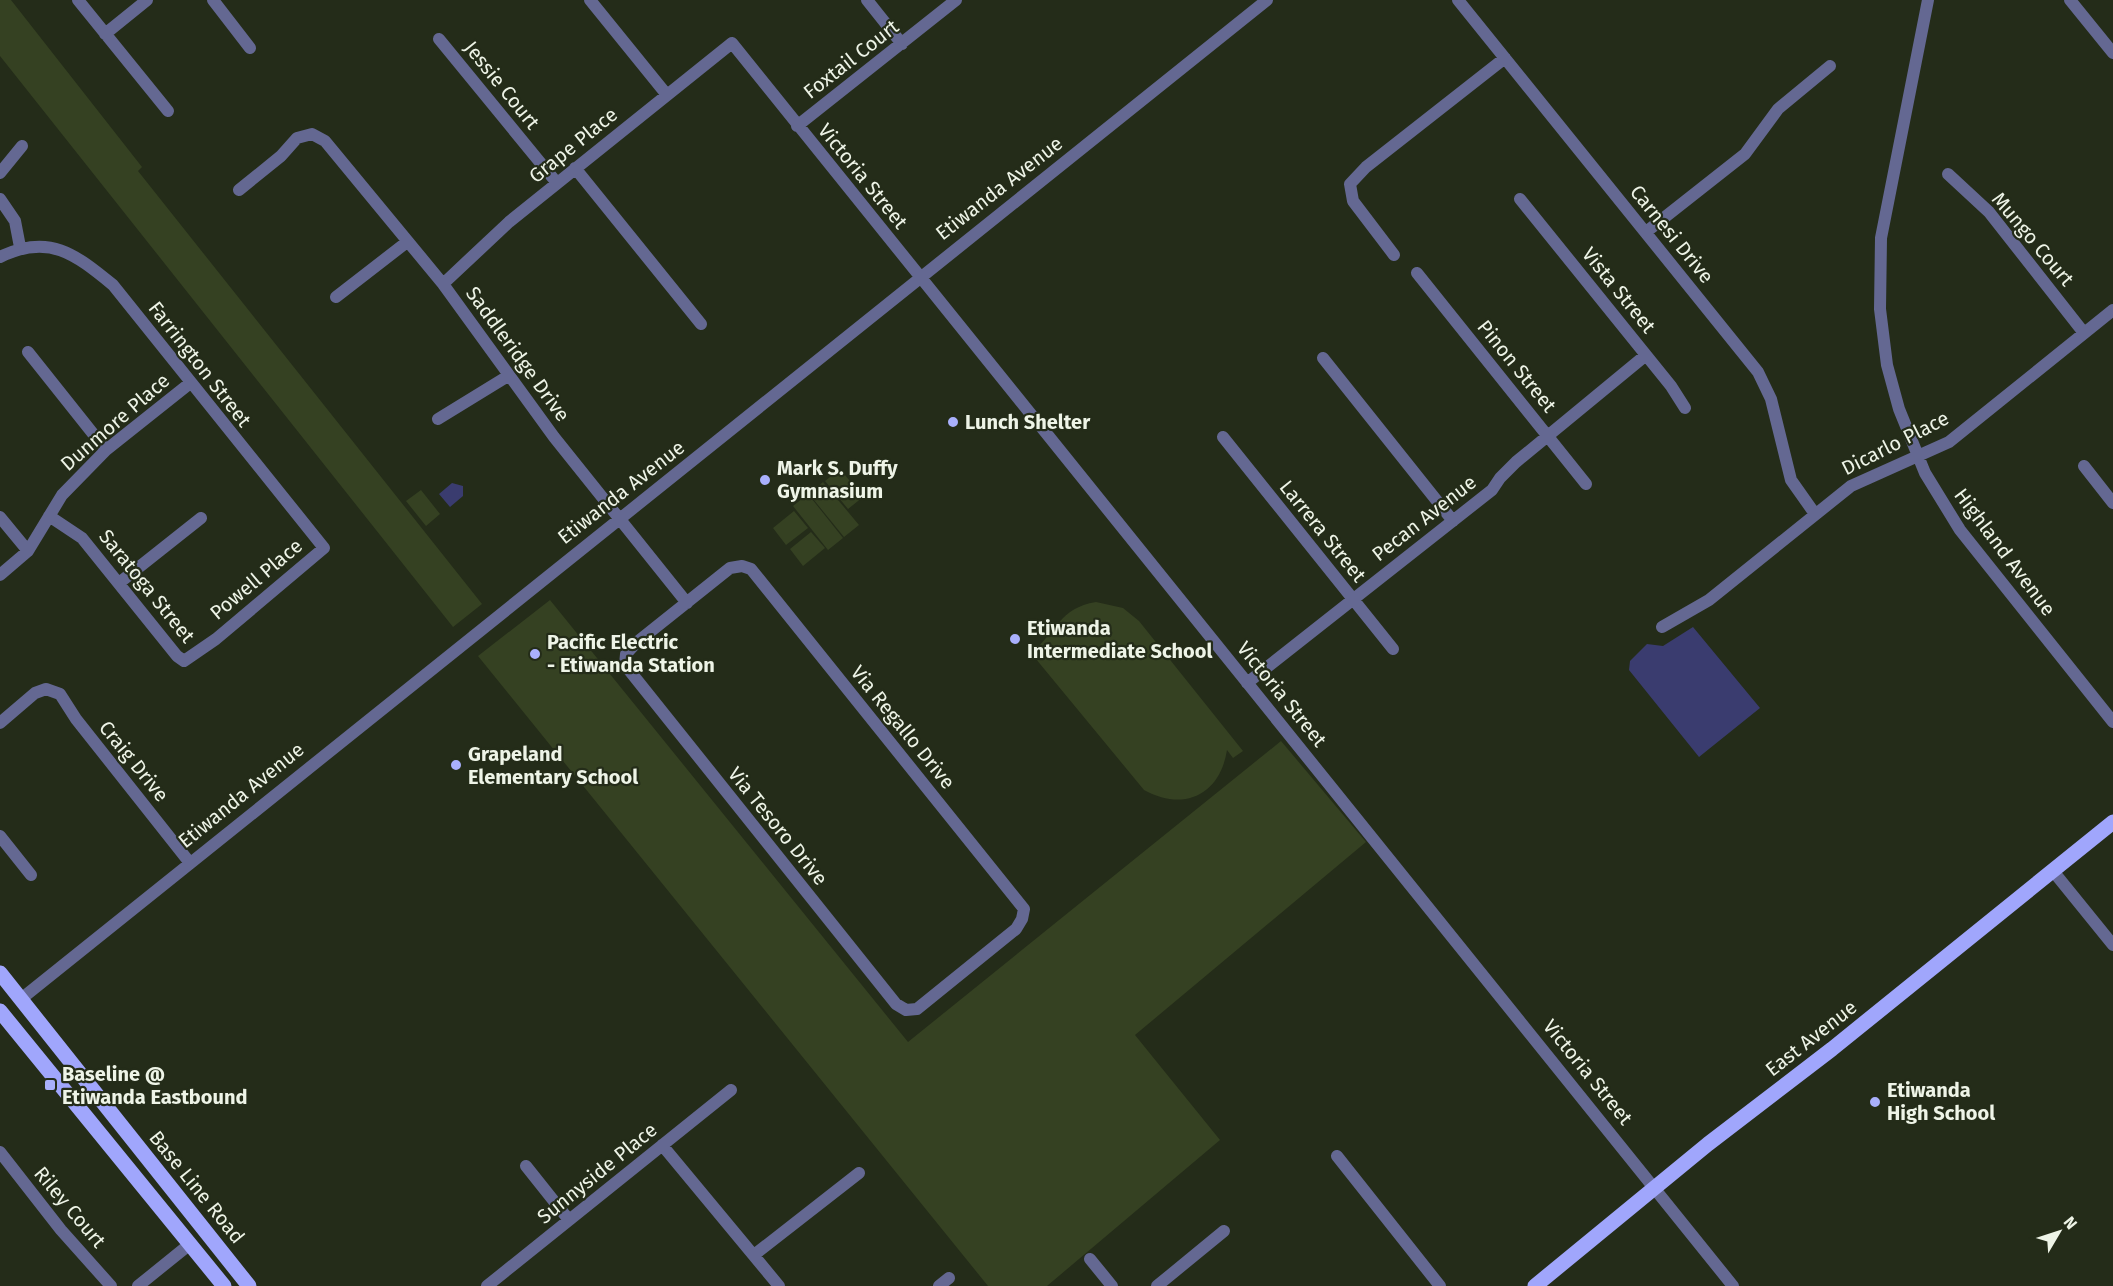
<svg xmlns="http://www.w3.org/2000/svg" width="2113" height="1286" font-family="'Fira Sans',sans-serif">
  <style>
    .green { fill: #354122 }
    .water { fill: #3a3c6f }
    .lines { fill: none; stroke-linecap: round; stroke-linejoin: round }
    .minor { stroke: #646892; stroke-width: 12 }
    .major { stroke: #a0a6fc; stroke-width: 15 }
    .poi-dot { fill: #a9b0fc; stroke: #242c19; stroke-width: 2 }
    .labels { text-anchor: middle; stroke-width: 4.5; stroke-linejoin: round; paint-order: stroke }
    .street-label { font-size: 20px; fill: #eef4e7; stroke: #242c19 }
    .poi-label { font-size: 20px; font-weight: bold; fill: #eef4e7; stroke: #242c19; text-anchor: start }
  </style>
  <rect width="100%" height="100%" fill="#242c19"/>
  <path class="green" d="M0 0H11L142 167 138 171 482 604 453 627 0 56Z
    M840 469 863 497 848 509 825 481Z
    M823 482 859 525 844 537 809 494Z
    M421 490 440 514 426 526 406 501Z
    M808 494 843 538 828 550 793 506Z
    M794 511 808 528 786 545 773 528Z
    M811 532 825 548 803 566 790 549Z
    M550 600 908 1042 1281 741 1366 842 1135 1035 1220 1140 1047 1286H988L478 656Z
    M1096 602 1123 608 1139 621 1243 751 1233 758 1227 750C1220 795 1184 812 1144 790L1031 653C1057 632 1059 608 1096 602Z"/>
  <path class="water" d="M452 483 463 486V496L450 507 439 494Z
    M1693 627 1760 708 1699 757 1629 670 1630 661 1647 644 1663 646Z"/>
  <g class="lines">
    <path class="minor" d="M78 0 168 111
      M213 0 250 48
      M590 0 667 95
      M867 0 902 44
      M1458 0 1758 372 1771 399 1791 480 1815 514
      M1928 0 1881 238 1880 309 1887 365 1899 409 1925 473 1960 530 2113 722
      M2070 0 2113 53
      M105 34 147 0
      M439 39 557 183
      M797 126 956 0
      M575 168 701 324
      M0 173 22 146
      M1948 174 1989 212 2084 333
      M239 190 281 156 297 138 312 134 325 141 443 284 554 437 687 603
      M0 199 15 221 20 247
      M1520 199 1671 386 1685 408
      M1646 232 1745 154 1778 109 1830 66
      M1394 255 1353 201 1350 184 1366 167 1505 58
      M0 257C49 233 75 254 113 285L324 548 216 639 184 661 177 656 82 538 49 516
      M1417 273 1586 484
      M443 284 509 222 732 43 1733 1286
      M336 297 407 242
      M28 352 106 450
      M1323 358 1453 521
      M438 419 508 376
      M1223 437 1393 649
      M2084 466 2113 503
      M0 517 28 551
      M742 566 751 569 1024 909 1022 919 1016 929 917 1009 906 1010 896 1004 625 665 626 654 636 643 730 568Z
      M0 575 28 551 62 495 106 450 189 384
      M119 583 201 518
      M1662 627 1709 600 1851 486 1949 442 2113 310
      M1247 683 1492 490 1500 478 1516 462 1646 355
      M0 723 35 693 46 689 60 694 76 719 190 863
      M0 836 31 875
      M2053 871 2113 945
      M21 999 1267 0
      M662 1145 779 1286
      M0 1152 61 1230 111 1286
      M1337 1156 1440 1286
      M526 1166 569 1220
      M754 1255 859 1173
      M1090 1259 1112 1286
      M138 1286 190 1244
      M487 1286 731 1090
      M939 1286 949 1278
      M1157 1286 1224 1231"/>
    <path class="major" d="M0 973 249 1286
      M0 1011 224 1286
      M1535 1286 1708 1144 1832 1049 2113 822"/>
  </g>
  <g class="poi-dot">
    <circle cx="953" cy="422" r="6"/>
    <circle cx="765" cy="480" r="6"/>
    <circle cx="1015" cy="639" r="6"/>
    <circle cx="535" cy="654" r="6"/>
    <circle cx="456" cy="765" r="6"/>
    <rect x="44" y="1079" width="12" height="12" rx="3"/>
    <circle cx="1875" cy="1102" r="6"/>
  </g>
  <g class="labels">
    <g class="street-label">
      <text transform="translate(851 59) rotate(-38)" y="7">Foxtail Court</text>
      <text transform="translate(502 85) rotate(51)" y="7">Jessie Court</text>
      <text transform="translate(573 145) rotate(-39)" y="7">Grape Place</text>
      <text transform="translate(863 176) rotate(51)" y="7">Victoria Street</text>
      <text transform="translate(999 188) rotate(-38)" y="7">Etiwanda Avenue</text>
      <text transform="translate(1672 234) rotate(51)" y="7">Carnesi Drive</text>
      <text transform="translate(2033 239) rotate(50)" y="7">Mungo Court</text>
      <text transform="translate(1619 290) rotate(51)" y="7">Vista Street</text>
      <text transform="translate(518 354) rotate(54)" y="7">Saddleridge Drive</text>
      <text transform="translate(200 364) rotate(52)" y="7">Farrington Street</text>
      <text transform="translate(1517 366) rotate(51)" y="7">Pinon Street</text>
      <text transform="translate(115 422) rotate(-41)" y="7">Dunmore Place</text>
      <text transform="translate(1895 443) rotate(-27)" y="7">Dicarlo Place</text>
      <text transform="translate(621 492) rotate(-38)" y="7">Etiwanda Avenue</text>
      <text transform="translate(1424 518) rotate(-38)" y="7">Pecan Avenue</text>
      <text transform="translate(1323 531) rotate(51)" y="7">Larrera Street</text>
      <text transform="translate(2005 552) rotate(53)" y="7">Highland Avenue</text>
      <text transform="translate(256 579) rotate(-40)" y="7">Powell Place</text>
      <text transform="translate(147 586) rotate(51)" y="7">Saratoga Street</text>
      <text transform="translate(1282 694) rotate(51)" y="7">Victoria Street</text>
      <text transform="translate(903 727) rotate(51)" y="7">Via Regallo Drive</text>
      <text transform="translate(134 761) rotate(51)" y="7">Craig Drive</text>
      <text transform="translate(241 795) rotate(-39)" y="7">Etiwanda Avenue</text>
      <text transform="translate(778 826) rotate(51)" y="7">Via Tesoro Drive</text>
      <text transform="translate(1811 1038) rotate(-38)" y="7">East Avenue</text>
      <text transform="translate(1588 1072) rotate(51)" y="7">Victoria Street</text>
      <text transform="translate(597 1173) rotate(-39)" y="7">Sunnyside Place</text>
      <text transform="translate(197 1187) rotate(51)" y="7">Base Line Road</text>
      <text transform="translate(70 1207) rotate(50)" y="7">Riley Court</text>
    </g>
    <g class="poi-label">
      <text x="965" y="429">Lunch Shelter</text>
      <text x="777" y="475">Mark S. Duffy<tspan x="777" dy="23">Gymnasium</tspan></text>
      <text x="1027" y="635">Etiwanda<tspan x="1027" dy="23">Intermediate School</tspan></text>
      <text x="547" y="649">Pacific Electric<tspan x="547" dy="23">- Etiwanda Station</tspan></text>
      <text x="468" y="761">Grapeland<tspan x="468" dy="23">Elementary School</tspan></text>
      <text x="62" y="1081">Baseline @<tspan x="62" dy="23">Etiwanda Eastbound</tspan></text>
      <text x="1887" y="1097">Etiwanda<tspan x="1887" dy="23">High School</tspan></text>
    </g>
  </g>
  <g transform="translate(2059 1232) rotate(51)" stroke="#242c19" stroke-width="4.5" paint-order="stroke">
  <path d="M0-4.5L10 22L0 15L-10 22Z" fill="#eef4e7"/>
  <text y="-9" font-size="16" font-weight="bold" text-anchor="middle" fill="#eef4e7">N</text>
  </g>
</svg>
